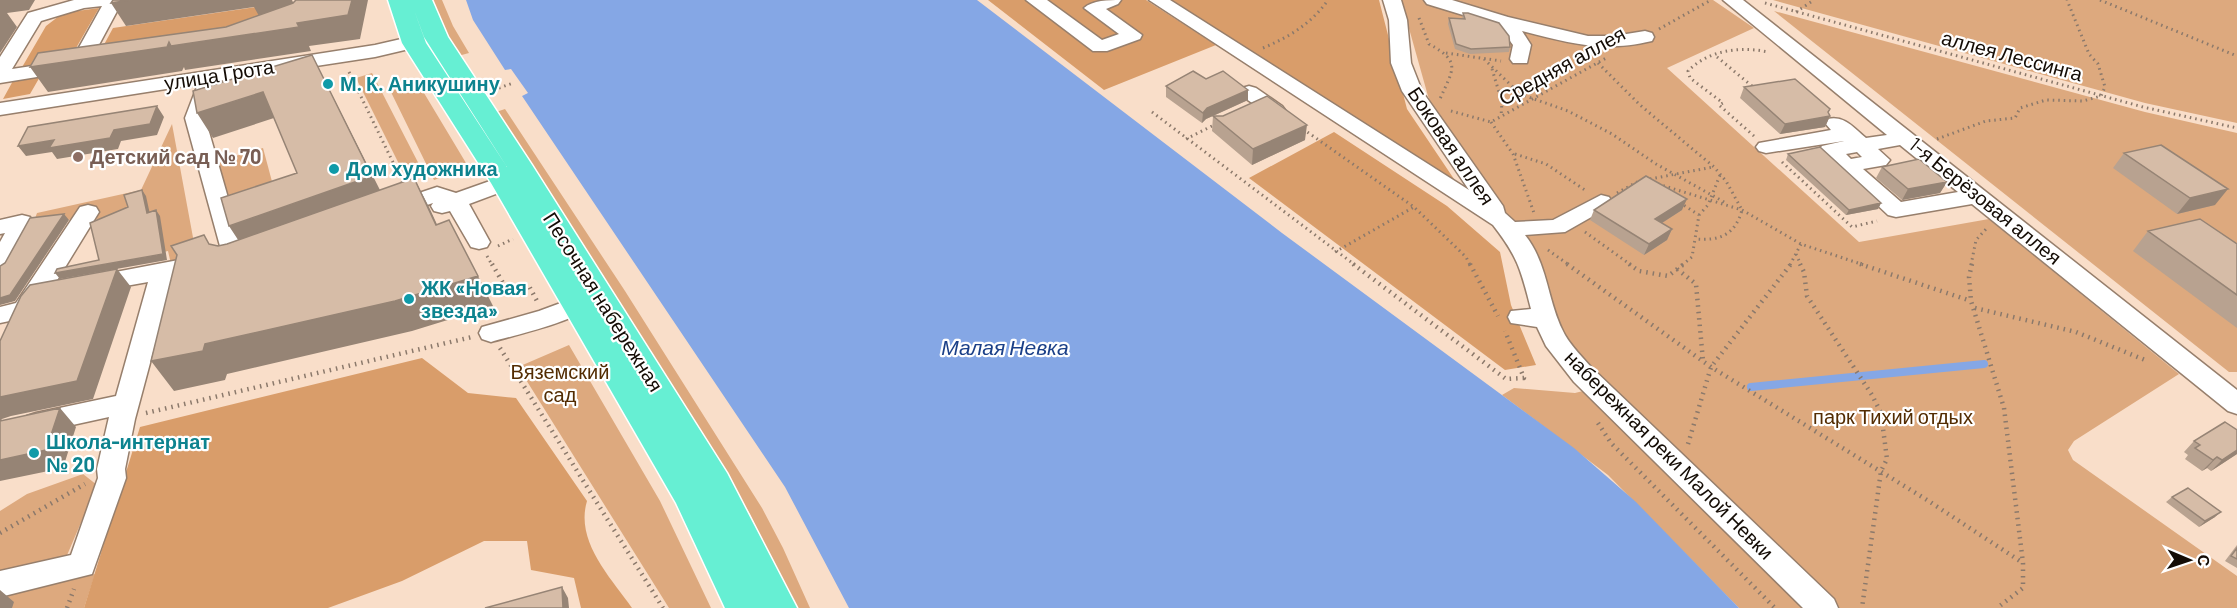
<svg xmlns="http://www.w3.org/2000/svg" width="2237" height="608" font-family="Barlow,sans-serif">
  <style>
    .green { fill: #dda97e }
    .forest { fill: #d99d6a }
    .water { fill: #85a7e5 }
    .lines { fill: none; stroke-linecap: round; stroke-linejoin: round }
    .stream { stroke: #85a7e5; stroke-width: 8 }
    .minor-casing { stroke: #977f6c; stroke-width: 3 }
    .major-casing { stroke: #fff; stroke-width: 3 }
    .path-far1 { stroke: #8b796b; stroke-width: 3; stroke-dasharray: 1.5 4; stroke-linecap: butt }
    .path { stroke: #8b796b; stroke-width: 4.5; stroke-dasharray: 1.5 5; stroke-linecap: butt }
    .minor { fill: #fff; fill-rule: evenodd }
    .major { fill: #66efd3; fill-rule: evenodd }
    .wall { fill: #b8a290 }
    .shaded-wall { fill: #968475 }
    .building { fill: #d6bca7; stroke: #968475; stroke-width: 1.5 }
    .culture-dot { fill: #0f9aa8; stroke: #fff; stroke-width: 2 }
    .education-dot { fill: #8d6e63; stroke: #fff; stroke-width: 2 }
    .labels { text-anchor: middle; stroke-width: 4.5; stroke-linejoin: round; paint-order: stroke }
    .street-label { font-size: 20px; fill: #140c05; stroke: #fff }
    .culture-label { font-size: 20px; font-weight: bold; fill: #0d838f; stroke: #fff; text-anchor: start }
    .education-label { font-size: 20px; font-weight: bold; fill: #785e54; stroke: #fff; text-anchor: start }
    .park-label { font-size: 20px; fill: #532c02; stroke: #fff }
    .water-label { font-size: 21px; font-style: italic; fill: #1b4088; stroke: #fff }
  </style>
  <rect width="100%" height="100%" fill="#f9dec9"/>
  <path class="green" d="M426 0H442L453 26 469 53 458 56Z
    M1401 0H1713L1754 28 1667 68 1859 242 1989 219 2179 374 2074 441 2068 450 2073 460 2237 576V608H1835L1584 368 1560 334 1438 120 1428 96Z
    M1773 0H2237V123L2145 103Z
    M1774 11 2145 112 2237 133V372H2229Z
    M372 73 424 174 407 180 356 78Z
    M415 78 469 168 434 180 388 86Z
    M505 109 625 291 762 508 783 548 810 608H795L750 514 615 295 496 112Z
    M172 124 197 259 171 264 168 251 146 256 131 210 96 236 97 208 84 209 76 219 33 224 37 213 141 190Z
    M263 148 274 189 228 203 215 162Z
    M569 345 660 501 711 608H669L518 367Z
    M1514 388 1575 393 1587 390 1811 608H1739L1608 475 1502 395Z
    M83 474 97 485 65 560 0 575V511L27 494Z
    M95 574 84 608H0V596Z"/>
  <path class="forest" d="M988 0H1146L1216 45 1104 90Z
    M1164 0H1379L1407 109 1458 185Z
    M270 5 266 19 100 52 113 28Z
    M99 8 68 62 21 69 46 26 63 13Z
    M41 75 30 94 3 99 14 79Z
    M1334 132 1447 206 1500 252 1511 305 1536 365 1505 370 1249 178Z
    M422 358 468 393 516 398 587 501C575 541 610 577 632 608H581L574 578 531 570 527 541H484L402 581 328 608H84L140 427Z"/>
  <path class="water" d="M466 0H977L1282 233 1574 448 1636 502 1739 608H849L785 487 522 96 528 93 511 69 505 70 473 20Z"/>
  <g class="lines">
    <path class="stream" d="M1751 387 1984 364"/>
    <defs>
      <path id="minor" d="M74 0H123L86 69 0 83V57L28 13ZM102 6 72 60 12 69 41 21 84 8Z
        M1026 0H1047L1102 40 1119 34 1084 8C1093 0 1108 0 1121 0L1118 4 1106 9 1142 35 1140 39 1107 51H1093Z
        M1149 0H1170L1469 190 1402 91 1391 63 1389 20 1383 0H1401L1407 20 1411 63 1422 91 1503 206 1505 213 1515 222 1553 220 1601 195 1609 197 1612 202 1609 207 1565 232 1525 235C1549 265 1547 303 1565 335 1572 347 1583 358 1592 368L1834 599 1838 608H1803L1574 382 1546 346 1537 327 1511 323 1508 317 1511 311 1531 309C1521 270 1518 257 1493 225Z
        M1424 0H1452L1508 17 1588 36H1614L1645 31 1652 33 1654 37 1652 41C1601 53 1570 43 1522 31L1531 45 1527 63H1513L1510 59 1513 45 1499 26 1427 4Z
        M1723 0H1743L2237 390V414L2228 411 1972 204 1896 217 1888 215 1819 150 1822 146 1844 141 1766 153 1759 151 1756 147 1759 143 1831 130 1825 123 1828 119C1844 115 1854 128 1866 138L1887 135ZM1900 145 1958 192 1901 202 1863 169 1886 165 1890 160 1878 149ZM1857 152 1862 157 1851 159 1846 154Z
        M436 31 443 33 445 37 443 41 375 57 218 81 205 118 243 250 240 255 202 271 173 277 135 419 125 469 126 478 92 574 0 597V571L71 555 98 478 97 469 109 417 36 433 27 430 23 423 27 416 36 413 116 396 148 282 92 292 84 290 80 284 84 278 189 258 220 246 185 118 198 84 0 115V103L375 45Z
        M1249 86 1256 88 1282 106 1285 110 1282 114H1268L1242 96 1239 92 1242 88Z
        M504 176 512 178 515 183 512 188 469 204 490 242 487 247 479 249 471 247 450 211 442 213 434 211 431 206 433 203 394 216 386 214 383 209 386 204 437 187 456 193Z
        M88 205 96 207 99 212 45 300 33 316 0 323V307L16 303 80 207Z
        M22 215 30 217 33 222 8 268 0 271V242L5 233 0 234V220Z
        M577 297 585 299 589 305C580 321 511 336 491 342L482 339 479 333 482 327 539 311Z"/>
      <path id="major" d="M388 0H432L448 37 532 165 727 473 797 608H725L676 503 491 183 402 43ZM414 10 424 37 507 167 426 43Z"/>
    </defs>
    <use href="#minor" class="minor-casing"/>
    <use href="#major" class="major-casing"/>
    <path class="path-far1" d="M2100 0 2237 56
      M1765 3 2143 107 2237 128
      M1796 12 1814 0
      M1419 18 1429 44C1462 62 1453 69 1440 99
      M1659 29 1711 0
      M1263 48C1289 37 1311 24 1328 0
      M1446 53 1501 61
      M1717 57 1752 86
      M1484 59 1520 94 1568 111 1612 134 1656 164 1726 203
      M1598 63 1640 105 1714 167 1726 181 1742 210C1735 235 1720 241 1695 239
      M1492 69 1502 102 1501 117
      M349 72 404 185
      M499 88 513 83
      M1451 111 1491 122 1608 57
      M1152 112 1355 265
      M1491 122 1513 154 1534 213
      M1303 129 1414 207 1466 257 1470 265
      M1754 136 1719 105 1723 103 1690 78 1688 71C1708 50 1741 46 1768 52
      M1186 139 1214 125
      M1937 139 1986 121 2015 118 2020 108 2046 100 2083 101 2101 96 2105 87 2098 64 2089 54 2067 0
      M1515 154 1546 164 1585 190
      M1782 162 1852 227 1877 221
      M1650 179 1713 167
      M1658 184 1742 210 1801 244 1864 265
      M1617 193 1639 181
      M1699 215 1708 205 1720 175
      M1585 232 1631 265
      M498 246 513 239
      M1548 250 1569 265
      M1335 252 1414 207
      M1796 254 1801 265
      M487 256 492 265
      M1682 265 1692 257 1699 215 1682 204
      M1790 265 1801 244
      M1971 265 1976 240 1987 228"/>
    <path class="path" d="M492 264 510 295 529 286 537 301
      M1353 264 1506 379 1524 378 1505 331
      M1470 264 1498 316
      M1567 264 1711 367 1927 500 2023 563
      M1629 264 1639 271 1668 276 1684 264
      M1800 264 1804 272 1807 296 1872 395 1881 413 1887 459 1881 471 1862 608
      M1860 264 1971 301
      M1972 264 1969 277 1971 301 2004 408 2023 563V588L1997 608
      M1677 269 1696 284 1703 361
      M1975 308 2076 332 2145 360
      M500 348 663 608
      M146 413 472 337
      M1598 423 1611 443 1775 608
      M1688 444 1711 367 1791 264
      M0 533 85 484
      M67 608 74 589"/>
    <use href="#minor" class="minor"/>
    <use href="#major" class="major"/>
  </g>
  <path class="wall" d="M1463 13 1510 47 1509 52 1470 54 1455 49 1448 24 1449 18 1462 19Z
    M1206 79 1248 100 1213 116 1305 140 1252 165 1212 131 1213 116 1206 119 1202 123 1166 97V86Z
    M1744 87 1828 112 1830 116 1825 127 1780 134 1740 98Z
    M2124 153 2215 205 2177 214 2113 168Z
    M1788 154 1881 203 1878 209 1846 215 1786 160Z
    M1882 167 1947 182 1940 193 1902 200 1876 178Z
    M1594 210H1682L1662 223 1672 229 1667 240 1644 255 1590 220Z
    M2148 231 2237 244V328L2133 251Z
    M2194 441 2237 454 2211 471 2207 468 2202 471 2185 459 2188 455 2184 452Z
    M2172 497 2215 517 2199 527 2166 502Z
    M2237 545V568L2225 561Z"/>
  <path class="shaded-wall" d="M0 0H35L29 10 7 13 17 27 0 53Z
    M130 0H292L298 13 264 25 254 7 126 26 111 3Z
    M352 0H368L360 39 309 46 311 51 185 70 184 67 182 71 48 92 30 67 169 42 297 23Z
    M312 55 386 202 246 252 229 226 372 176Z
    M1248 90V100L1206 119 1202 123 1203 113 1207 108Z
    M263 92 277 117 213 138 197 113Z
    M157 106 164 117 157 135 121 141 118 149 57 159 52 152 26 156 18 146 114 130Z
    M1830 116 1825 127 1780 134 1785 124Z
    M1307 125 1305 140 1252 165 1253 149Z
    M414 178 429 207 451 255 436 225Z
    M1947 182 1940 193 1902 200 1908 189Z
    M2228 189 2215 205 2177 214 2190 198Z
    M142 190 146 196 151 219 147 213Z
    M1687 199 1682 210 1651 230 1655 219Z
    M1881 203 1878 209 1846 215 1849 210Z
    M156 210 160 216 167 260 60 279 55 273 163 254Z
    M64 214 69 220 15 301 0 305V298Z
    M1672 229 1667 240 1644 255 1649 244Z
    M117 269 131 287 93 399 11 416 2 419 0 422V397Z
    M478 276 493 306 412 331 227 374 225 380 174 391 151 361 205 344Z
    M60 408 76 427 63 468 0 481V460Z
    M2237 450V454L2211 471 2222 460Z
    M2217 457 2207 468 2202 471 2213 460Z
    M2221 512 2215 517 2199 527 2205 521Z
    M562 587 568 598 569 608H563Z
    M0 590 14 602 12 608H0Z"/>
  <path class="building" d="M113 0H130L111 3Z
    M296 0H352L348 15 297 23 299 27 171 46 169 42 167 47 30 67 38 53 226 27 293 3Z
    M1463 13H1468L1499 23 1509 36 1510 47 1471 49 1456 44 1449 18 1465 19Z
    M312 55 372 176 229 226 221 198 297 173 263 92 197 113 193 91Z
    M1193 71 1206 79 1223 71 1248 90 1207 108 1203 113 1166 86Z
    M1795 79 1830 109 1828 112 1830 116 1785 124 1744 87Z
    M1267 96 1307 125 1253 149 1213 116H1223Z
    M157 106 150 124 114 130 110 138 49 148 54 140 18 146 28 127Z
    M2161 145 2228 189 2190 198 2124 153Z
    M1820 147 1881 203 1849 210 1788 154Z
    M1919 159 1947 182 1908 189 1882 167Z
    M1646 176 1687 199 1655 219 1672 229 1649 244 1594 210Z
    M414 178 436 225 449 220 478 276 395 301 205 344 203 351 151 361 177 255 171 246 204 235 209 244 218 246 227 244Z
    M142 190 147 213 156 210 163 254 55 273 57 269 99 260 90 223 128 207 124 195Z
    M64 214 10 295 0 298V266L5 263 30 218Z
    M2200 219 2237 244V295L2148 231Z
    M117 269 77 381 0 397V341L21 296 30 285Z
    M60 408 46 450 0 460V421Z
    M2225 422 2237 430V450L2222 460 2217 457 2213 460 2195 448 2200 445 2194 441Z
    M2188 488 2221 512 2205 521 2172 497Z
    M2237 548V559L2231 556Z
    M562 587 563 608H485Z"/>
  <g class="culture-dot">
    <circle cx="328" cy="84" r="6"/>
    <circle cx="334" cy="169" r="6"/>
    <circle cx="409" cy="299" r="6"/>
    <circle cx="34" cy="453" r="6"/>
  </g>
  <circle class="education-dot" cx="78" cy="157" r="6"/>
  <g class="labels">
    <g class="street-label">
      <text transform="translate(2012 56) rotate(15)" y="7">аллея Лессинга</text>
      <text transform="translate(1562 66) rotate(-29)" y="7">Средняя аллея</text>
      <text transform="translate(219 75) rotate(-9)" y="7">улица Грота</text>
      <text transform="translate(1451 146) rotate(56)" y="7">Боковая аллея</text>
      <text transform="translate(1985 201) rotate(39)" y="7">1-я Берёзовая аллея</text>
      <text transform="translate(603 302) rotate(58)" y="7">Песочная набережная</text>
      <text transform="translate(1669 455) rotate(45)" y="7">набережная реки Малой Невки</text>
    </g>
    <g class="culture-label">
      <text x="340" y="91">М. К. Аникушину</text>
      <text x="346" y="176">Дом художника</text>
      <text x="421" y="295">ЖК «Новая<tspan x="421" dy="23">звезда»</tspan></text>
      <text x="46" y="449">Школа-интернат<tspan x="46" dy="23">№ 20</tspan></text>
    </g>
    <g class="education-label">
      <text x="90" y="164">Детский сад № 70</text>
    </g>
    <g class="park-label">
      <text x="560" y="379">Вяземский<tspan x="560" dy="23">сад</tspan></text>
      <text x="1893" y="424">парк Тихий отдых</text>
    </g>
    <g class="water-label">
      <text x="1005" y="355">Малая Невка</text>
    </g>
  </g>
  <g transform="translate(2189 560) rotate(92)" stroke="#ffffff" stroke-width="4.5" paint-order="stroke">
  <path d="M0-4.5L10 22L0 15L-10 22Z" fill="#140c05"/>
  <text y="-9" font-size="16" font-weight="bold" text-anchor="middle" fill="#140c05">С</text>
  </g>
</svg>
